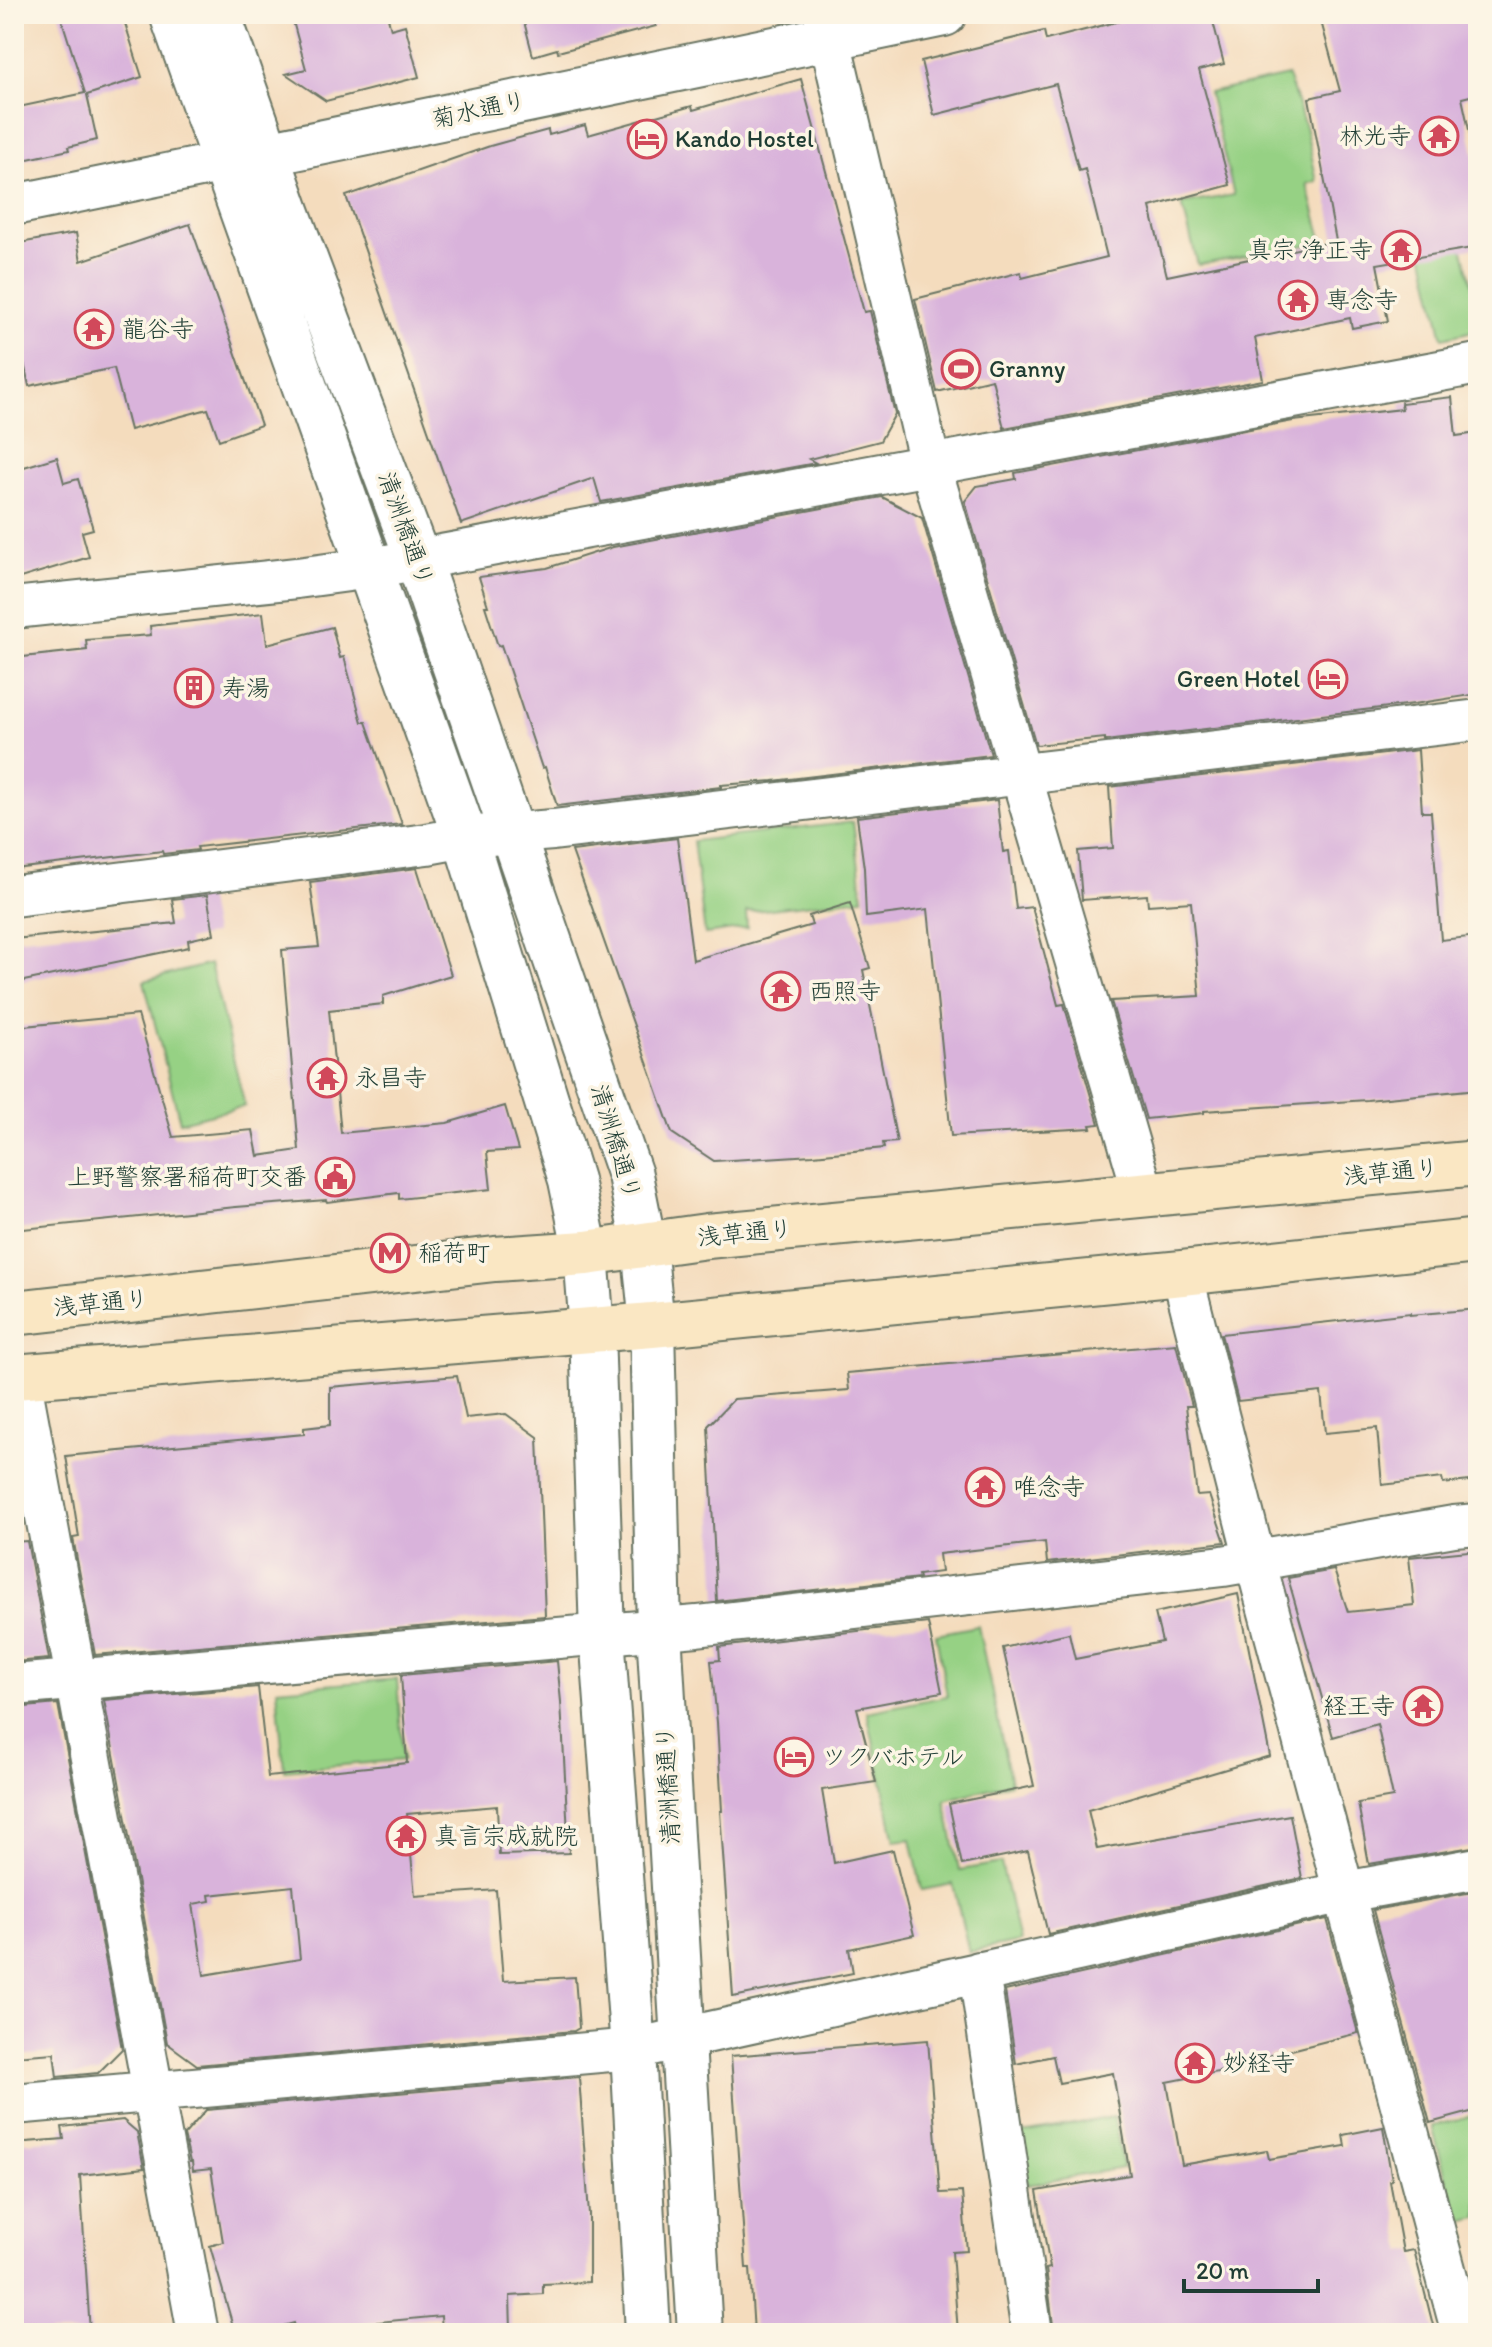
<svg xmlns="http://www.w3.org/2000/svg" width="1492" height="2347" font-family="Itim,'Klee One',sans-serif">
  <style>
    .green { fill: #96d184; stroke: #5a875c; stroke-width: 2 }
    .building { fill: #d9b3db; fill-rule: evenodd }
    .lines { fill: none; stroke-linecap: round; stroke-linejoin: round }
    .minor-casing { stroke: #6a7564; stroke-width: 44 }
    .tertiary-casing { stroke: #6a7564; stroke-width: 48 }
    .secondary-casing { stroke: #6a7564; stroke-width: 48 }
    .minor { stroke: #fff; stroke-width: 40 }
    .tertiary { stroke: #fff; stroke-width: 44 }
    .secondary { stroke: #fae7c3; stroke-width: 44 }
    .labels { text-anchor: middle; stroke-width: 7; stroke-linejoin: round; paint-order: stroke }
    .street-label { font-size: 24px; fill: #1f3d34; stroke: #fcf5e5 }
    .poi-label { font-size: 24px; fill: #1f3d34; stroke: #fcf5e5; text-anchor: start }
  </style>
  <rect width="100%" height="100%" fill="#fcf5e5"/>
  <filter id="ink" filterUnits="userSpaceOnUse"><feTurbulence type="fractalNoise" baseFrequency=".0125" numOctaves="2"/><feDisplacementMap in="SourceGraphic" scale="16" xChannelSelector="R" yChannelSelector="G"/><feConvolveMatrix kernelMatrix="1 2 1 2 8 2 1 2 1" color-interpolation-filters="sRGB"/></filter>
  <filter id="wash" filterUnits="userSpaceOnUse"><feTurbulence type="fractalNoise" baseFrequency=".006" numOctaves="4" result="noise"/><feDisplacementMap in="SourceGraphic" scale="32" xChannelSelector="R" yChannelSelector="G"/><feGaussianBlur stdDeviation="1.8" result="paint"/><feColorMatrix in="noise" values="0 0 0 0 0 0 0 0 0 0 0 0 0 0 0 0 0 1.4 0 .05"/><feComposite in="paint" operator="in"/></filter>
  <g filter="url(#wash)">
    <rect width="100%" height="100%" fill="#f4dcbd"/>
    <path class="green" d="M1288 76 1306 130 1317 181 1307 184 1323 242 1198 265 1182 204 1234 195 1209 93Z
      M1455 219 1478 308V330L1443 338 1417 227Z
      M853 822 863 898 746 912 747 928 705 934 693 841Z
      M210 964 245 1106 180 1122 144 981Z
      M978 1626 1011 1783 945 1800 959 1870 1001 1863 1019 1942 969 1952 953 1884 922 1890 911 1839 895 1841 867 1712 947 1696 936 1634Z
      M397 1679 403 1760 284 1770 277 1689Z
      M1478 2114V2217L1458 2222 1432 2126Z
      M1114 2117 1123 2168 1027 2185 1017 2134Z"/>
    <g id="blocks">
      <path class="building" d="M60 14H122L142 77 87 95 97 140 68 147 69 150 14 162V108L85 93Z
        M291 14H387L391 29 405 25 419 77 326 101 286 74 306 69Z
        M522 14H655L656 26 558 52 557 49 533 56Z
        M1147 14H1211L1224 64 1199 70 1230 185 1150 207 1167 276 1336 241 1309 98 1340 91 1319 14H1478V94L1462 98 1478 171V247L1377 264 1388 321 1352 328 1350 318 1255 338 1263 380 1004 428 992 379 937 392 915 299 1021 272 1022 278 1107 257 1085 169 1079 171 1056 84 934 115 921 61 1044 31 1046 40Z
        M801 79 864 312 870 311 895 414 880 441 809 459 816 463 601 502 594 478 461 524 346 196 490 146 548 130 549 135 585 125 588 135 692 106 693 110Z
        M190 224 261 425 219 440 208 409 130 430 114 368 29 386 14 316V244L76 233 81 261Z
        M1452 397 1456 436 1478 433V694L1414 704 1105 741V738L1036 745 965 501 977 486 1016 479 1015 473 1293 421 1402 409 1401 403Z
        M57 457 64 483 78 479 93 529 82 532 89 557 14 580V470Z
        M882 497 922 518 991 755 773 781 721 785V787L557 806 545 767 542 768 501 645 498 646 485 606H488L479 577 547 568 613 547Z
        M263 613 267 644 332 627 340 658 344 657 362 722H366L402 824 197 847 198 850 163 854 162 851 14 869V658L87 650 86 640 151 635 150 626Z
        M1418 750 1422 812H1431L1441 940 1478 936V1089L1367 1100 1204 1111V1113L1146 1119 1111 1001 1200 996 1191 902 1148 905 1147 895 1082 900 1078 851 1113 848 1109 787Z
        M997 800 1003 852 1009 851 1016 909 1032 907 1058 1005 1064 1004 1099 1124 1090 1125 1091 1128 951 1136 928 909 866 917 864 868 857 817Z
        M677 838 693 960 812 925 809 916 850 903 870 968 863 970 897 1142 883 1143 884 1148 813 1155 714 1161 672 1133 572 851Z
        M417 868 451 975 383 996V1004L329 1010 341 1133 447 1123 505 1106 518 1150 487 1152 491 1189 399 1199V1193L327 1202 326 1200 236 1207 14 1230V1027L138 1015 173 1137 253 1130 258 1156 299 1150 282 950 319 947 310 882Z
        M207 895 214 934 188 940 189 947 14 983V939L176 923 172 899Z
        M1478 1309V1480L1443 1484 1442 1478 1382 1485 1377 1428 1325 1433 1321 1392 1238 1401 1221 1334 1410 1313V1315Z
        M1176 1344 1192 1406H1186L1197 1496 1209 1495 1225 1542 1047 1563 1045 1542 939 1554 941 1572 918 1575 919 1578 717 1601 708 1426 734 1399 849 1390 847 1373Z
        M457 1376 466 1418 506 1414 538 1437 545 1616 95 1655 73 1538 79 1537 66 1456 304 1434V1428L330 1425V1387Z
        M27 1541 49 1659 14 1662V1542Z
        M1478 1550V1846L1369 1864 1358 1803 1393 1797 1377 1724 1333 1737 1288 1578 1334 1570 1348 1612 1414 1605 1409 1557Z
        M1238 1594 1270 1756 1088 1810 1097 1849 1290 1815 1302 1878 1048 1934 1028 1851 962 1865 949 1804 1034 1786 1003 1648 1069 1633 1075 1659 1162 1642 1155 1613Z
        M928 1623 942 1692 857 1708 876 1782 822 1790 834 1863 893 1850 914 1935 849 1949 853 1973 733 1997 720 1811H722L717 1722 711 1661 720 1660 719 1647Z
        M557 1661 561 1702 569 1853 499 1855 497 1806 407 1814 415 1896 496 1890 503 1981 575 1977 579 2028 574 2031 197 2065 167 2043 104 1700 258 1687 268 1777 407 1763 401 1675ZM293 1886 300 1959 204 1975 193 1904 210 1901 209 1895Z
        M58 1704 122 2049 98 2073 57 2077 54 2053 14 2056V1708Z
        M1478 1891V2110L1430 2123 1373 1910Z
        M1327 1919 1358 2033 1268 2056 1269 2062 1167 2082 1182 2165 1267 2150 1269 2159 1345 2146 1343 2135 1383 2127 1392 2180 1390 2181 1403 2252 1414 2250 1435 2333H1054L1046 2269 1050 2268 1037 2191 1130 2175 1113 2073 1059 2083 1053 2056 1016 2064 1005 1991Z
        M928 2040 940 2193 962 2192 967 2251 952 2252 958 2333H754L750 2268H746L731 2056Z
        M579 2077 589 2214V2282L543 2284V2294L510 2296 511 2331 475 2333V2330L442 2332 441 2316 295 2330 294 2323 258 2333H235L210 2246 223 2242 211 2169 193 2171 192 2162H190L184 2135 206 2110Z
        M123 2120 137 2132 144 2168 80 2175 90 2333H14V2143L64 2139 62 2127Z"/>
    </g>
  </g>
  <g filter="url(#ink)">
    <use href="#blocks" fill-opacity="0" stroke="#6a7564" stroke-width="2"/>
    <g class="lines">
      <defs>
        <path id="minor" d="M824 14 930 464 1144 1195
          M14 205 225 162
          M14 608 297 578 371 568 1478 364
          M14 896 427 844 465 837 553 830 1478 720
          M1182 1273 1255 1560 1462 2333
          M20 1377 198 2333
          M14 1685 697 1626 1223 1566 1454 1526 1478 1524
          M979 1972 1032 2333
          M14 2104 633 2049 1345 1892 1478 1868"/>
        <path id="tertiary" d="M172 14 465 837 571 1180 586 1253 592 1330 602 1635 633 2049 648 2333
          M218 14 287 211 418 560 630 1175 644 1245 652 1325 659 1630 700 2333
          M237 160 944 14"/>
        <path id="secondary" d="M14 1313 495 1259 586 1253 707 1236 1478 1163
          M14 1377 652 1325 1182 1273 1478 1241"/>
      </defs>
      <use href="#minor" class="minor-casing"/>
      <use href="#tertiary" class="tertiary-casing"/>
      <use href="#secondary" class="secondary-casing"/>
      <use href="#minor" class="minor"/>
      <use href="#tertiary" class="tertiary"/>
      <use href="#secondary" class="secondary"/>
    </g>
  </g>
  <defs>
    <symbol id="temple-ring" viewBox="-11 -11 22 22"><circle r="9.5" fill="#fcf5e5" stroke="#d1495b" stroke-width="1.5"/><path d="M0-6L5-2H3V0L6.5 2.5H4V6H1.5V3h-3V6H-4V2.5H-6.5L-3 0V-2H-5Z" fill="#d1495b"/></symbol>
    <symbol id="hotel-ring" viewBox="-11 -11 22 22"><circle r="9.5" fill="#fcf5e5" stroke="#d1495b" stroke-width="1.5"/><path d="M-6-4.5h1.5V1H6V5H4.5V3h-9V5H-6ZM-4 0a1.8 1.8 0 1 1 3.6 0ZM.5 0V-2.5h3Q6-2.5 6 0Z" fill="#d1495b"/></symbol>
    <symbol id="stadium-ring" viewBox="-11 -11 22 22"><circle r="9.5" fill="#fcf5e5" stroke="#d1495b" stroke-width="1.5"/><path d="M0-5a6.5 5 0 1 0 0 10a6.5 5 0 1 0 0-10ZM-3.5-1.8h7v3.6h-7Z" fill="#d1495b"/></symbol>
    <symbol id="building-ring" viewBox="-11 -11 22 22"><circle r="9.5" fill="#fcf5e5" stroke="#d1495b" stroke-width="1.5"/><path d="M-4-6H4V6H1V3H-1V6H-4ZM-2.5-4.3h1.7v1.8h-1.7ZM.8-4.3h1.7v1.8H.8ZM-2.5-1h1.7V.8h-1.7ZM.8-1h1.7V.8H.8Z" fill="#d1495b"/></symbol>
    <symbol id="civic-ring" viewBox="-11 -11 22 22"><circle r="9.5" fill="#fcf5e5" stroke="#d1495b" stroke-width="1.5"/><path d="M-.6-6.5H3V-4.5H.6V-3L4-1V1h2V6H-6V1h2V-1L-.6-3ZM-1.2 2.5V6h2.4V2.5Z" fill="#d1495b"/></symbol>
    <symbol id="metro-ring" viewBox="-11 -11 22 22"><circle r="9.5" fill="#fcf5e5" stroke="#d1495b" stroke-width="1.5"/><path d="M-5.5 5V-5H-3L0 0L3-5H5.5V5H3V-.5L0 4L-3-.5V5Z" fill="#d1495b"/></symbol>
  </defs>
  <g fill-rule="evenodd">
    <use href="#temple-ring" x="1417" y="114" width="44" height="44"/>
    <use href="#hotel-ring" x="625" y="117" width="44" height="44"/>
    <use href="#temple-ring" x="1379" y="228" width="44" height="44"/>
    <use href="#temple-ring" x="1276" y="278" width="44" height="44"/>
    <use href="#temple-ring" x="72" y="307" width="44" height="44"/>
    <use href="#stadium-ring" x="939" y="347" width="44" height="44"/>
    <use href="#hotel-ring" x="1306" y="657" width="44" height="44"/>
    <use href="#building-ring" x="172" y="666" width="44" height="44"/>
    <use href="#temple-ring" x="759" y="969" width="44" height="44"/>
    <use href="#temple-ring" x="305" y="1056" width="44" height="44"/>
    <use href="#civic-ring" x="313" y="1155" width="44" height="44"/>
    <use href="#metro-ring" x="368" y="1231" width="44" height="44"/>
    <use href="#temple-ring" x="963" y="1465" width="44" height="44"/>
    <use href="#temple-ring" x="1401" y="1684" width="44" height="44"/>
    <use href="#hotel-ring" x="772" y="1735" width="44" height="44"/>
    <use href="#temple-ring" x="384" y="1814" width="44" height="44"/>
    <use href="#temple-ring" x="1173" y="2041" width="44" height="44"/>
  </g>
  <g class="labels">
    <g class="street-label">
      <text transform="translate(479 110) rotate(-12)" y="8">菊水通り</text>
      <text transform="translate(406 529) rotate(70)" y="8">清洲橋通り</text>
      <text transform="translate(616 1142) rotate(73)" y="8">清洲橋通り</text>
      <text transform="translate(1391 1172) rotate(-6)" y="8">浅草通り</text>
      <text transform="translate(745 1233) rotate(-6)" y="8">浅草通り</text>
      <text transform="translate(101 1303) rotate(-6)" y="8">浅草通り</text>
      <text transform="translate(668 1785) rotate(-93)" y="8">清洲橋通り</text>
    </g>
    <g class="poi-label">
      <text x="1411" y="144" text-anchor="end">林光寺</text>
      <text x="675" y="147">Kando Hostel</text>
      <text x="1373" y="258" text-anchor="end">真宗 浄正寺</text>
      <text x="1326" y="308">専念寺</text>
      <text x="122" y="337">龍谷寺</text>
      <text x="989" y="377">Granny</text>
      <text x="1300" y="687" text-anchor="end">Green Hotel</text>
      <text x="222" y="696">寿湯</text>
      <text x="809" y="999">西照寺</text>
      <text x="355" y="1086">永昌寺</text>
      <text x="307" y="1185" text-anchor="end">上野警察署稲荷町交番</text>
      <text x="418" y="1261">稲荷町</text>
      <text x="1013" y="1495">唯念寺</text>
      <text x="1395" y="1714" text-anchor="end">経王寺</text>
      <text x="822" y="1765">ツクバホテル</text>
      <text x="434" y="1844">真言宗成就院</text>
      <text x="1223" y="2071">妙経寺</text>
    </g>
  </g>
  <rect width="1492" height="2347" fill="none" stroke="#fcf5e5" stroke-width="48"/>
  <path d="M1184 2279v12h134v-12" fill="none" stroke="#1f3d34" stroke-width="4"/>
  <text x="1196" y="2279" font-size="24" fill="#1f3d34" stroke="#fcf5e5" stroke-width="6" paint-order="stroke">20 m</text>
</svg>
